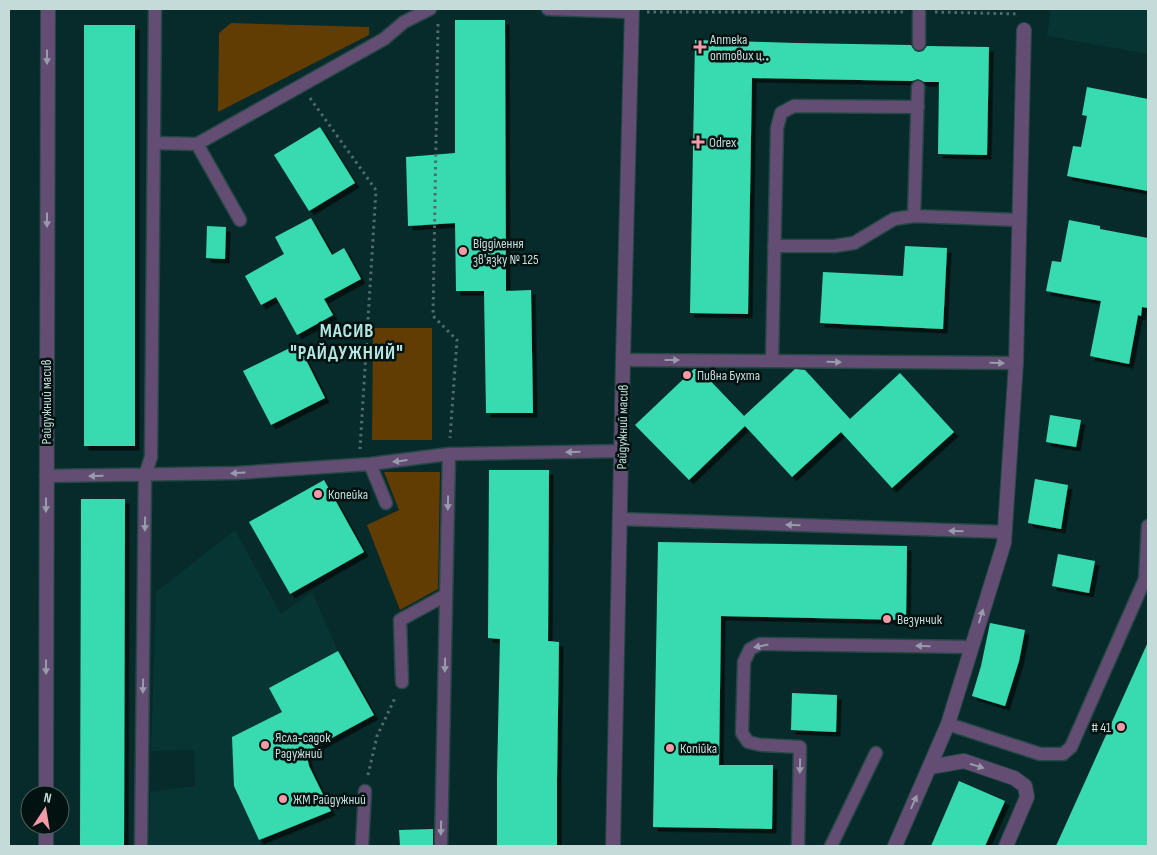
<svg xmlns="http://www.w3.org/2000/svg" width="1157" height="855" font-family="'Sofia Sans Condensed',sans-serif">
  <style>
    .built { fill: #063533 }
    .green { fill: #613c03 }
    .building { fill: #39dbb0; filter: url(#shadow) }
    .lines { fill: none; stroke-linecap: round; stroke-linejoin: round }
    .service-casing { stroke: #254746; stroke-width: 15 }
    .minor-casing { stroke: #254746; stroke-width: 16 }
    .path { stroke: #4e6d6b; stroke-width: 3; stroke-dasharray: 2.5 4; stroke-linecap: butt }
    .service { stroke: #634d73; stroke-width: 12 }
    .minor { stroke: #634d73; stroke-width: 14 }
    .oneway { fill: #989bab }
    .poi-dot { fill: #f39aa7; stroke: #021211; stroke-width: 2 }
    .labels { text-anchor: middle; stroke-width: 5; stroke-linejoin: round; paint-order: stroke }
    .poi-label { font-size: 14px; fill: #c4dbd9; stroke: #021211; text-anchor: start }
    .street-label { font-size: 14px; fill: #c4dbd9; stroke: #021211 }
    .district-label { font-size: 19px; font-weight: bold; letter-spacing: 1px; fill: #b5e6e2; stroke: #021211 }
  </style>
  <defs>
    <filter id="shadow"><feDropShadow dx="4.5" dy="4.5" stdDeviation="0" flood-color="#0009"/></filter>
  </defs>
  <rect width="100%" height="100%" fill="#072b2a"/>
  <path class="built" d="M1051 9H1148V54L1047 36Z
    M235 530 281 614 312 592 338 651 269 688 303 753 234 786 262 846H149L150 792 195 786 194 750 151 751 156 592Z"/>
  <path class="green" d="M231 23 369 27V35L218 112 219 33Z
    M373 328H432V440H372Z
    M384 472H440L438 589 400 610 367 525 399 510Z"/>
  <path class="building" d="M455 20H505L506 291 531 290 533 413H486L484 291H456L455 223 408 226 406 157 455 153Z
    M84 25H135V446H84Z
    M695 40 796 43 911 45 915 51 919 52 923 51 927 46 989 47 987 155 938 154 939 82H924L918 79 912 81 752 78 748 314 690 313Z
    M1087 87 1148 99V191L1067 176 1073 146 1081 147 1087 116 1082 115Z
    M320 127 355 183 309 211 274 155Z
    M311 218 332 255 344 248 361 279 324 299 333 315 297 335 276 297 261 305 245 276 284 254 275 237Z
    M1069 220 1100 226V229L1148 238V308L1142 307 1141 316 1138 315 1129 364 1090 356 1101 301 1046 291 1052 261 1061 262Z
    M207 226 226 227 225 259 206 258Z
    M905 246 947 248 943 329 820 323 823 272 903 276Z
    M298 344 325 398 271 425 243 371Z
    M694 369H699L744 416 795 369 805 370 850 419 900 373 954 432 892 488 841 432 792 477 745 426 689 480 635 425Z
    M1050 415 1081 420 1076 447 1046 442Z
    M489 470H549L548 641 559 642 557 779V846H497V776L500 639 488 638Z
    M1035 479 1068 485 1061 529 1028 523Z
    M324 480 364 552 290 594 249 522Z
    M81 499H125L124 846H80Z
    M658 542 907 546 906 620 721 616 719 765H773L772 829 653 827Z
    M1058 554 1095 561 1089 593 1052 586Z
    M990 623 1025 630 1019 661 1005 706 972 696 981 666Z
    M1148 642V846H1056Z
    M338 651 374 715 306 752 309 766 331 811 259 840 234 786 232 737 282 712 269 688Z
    M792 693 837 695 836 732 791 730Z
    M959 781 1005 801 985 846H931Z
    M433 829V846H400L399 830Z"/>
  <g class="lines">
    <defs>
      <path id="service" d="M548 9 632 12
        M919 44V12
        M154 143 197 144
        M914 216 918 87
        M240 220 197 144 384 39 404 22 430 9
        M774 246H834L854 243 894 219 914 216 1020 220
        M623 360 1016 363
        M772 361 777 128 781 113 794 106 918 107
        M370 464 386 503
        M46 476 236 473 370 464 449 454 622 451
        M620 519 1005 532
        M402 682 400 620 446 595
        M948 724 1040 754H1063L1071 747 1145 579 1148 526
        M141 846 145 475 151 457 155 9
        M362 846 365 791
        M441 846 449 454
        M798 846 800 747 761 745 748 742 742 733 744 662 750 649 760 644 972 647
        M831 846 876 753"/>
      <path id="minor" d="M930 767 964 761 1014 778 1025 786 1027 797 1006 846
        M46 795 48 9
        M46 846V825
        M613 846 623 360 632 9
        M895 846 948 724 1004 543 1016 363 1024 30"/>
    </defs>
    <use href="#service" class="service-casing"/>
    <use href="#minor" class="minor-casing"/>
    <path class="path" d="M647 12H904
      M935 12 1019 14
      M438 24 433 316 457 340 450 438
      M310 98 376 190 360 449
      M368 775 377 736 396 696"/>
    <use href="#service" class="service"/>
    <use href="#minor" class="minor"/>
  </g>
  <defs><path id="oneway-solid" d="M-6-.8H1V-3.2L6.5 0L1 3.2V.8H-6Z" transform="scale(1.25)"/></defs>
  <g class="oneway">
    <use href="#oneway-solid" transform="translate(47 57) rotate(90)"/>
    <use href="#oneway-solid" transform="translate(47 220) rotate(90)"/>
    <use href="#oneway-solid" transform="translate(672 360)"/>
    <use href="#oneway-solid" transform="translate(834 362) rotate(1)"/>
    <use href="#oneway-solid" transform="translate(997 363) rotate(1)"/>
    <use href="#oneway-solid" transform="translate(573 452) rotate(179)"/>
    <use href="#oneway-solid" transform="translate(400 461) rotate(173)"/>
    <use href="#oneway-solid" transform="translate(238 473) rotate(177)"/>
    <use href="#oneway-solid" transform="translate(96 476) rotate(179)"/>
    <use href="#oneway-solid" transform="translate(448 503) rotate(91)"/>
    <use href="#oneway-solid" transform="translate(46 505) rotate(90)"/>
    <use href="#oneway-solid" transform="translate(145 524) rotate(91)"/>
    <use href="#oneway-solid" transform="translate(793 525) rotate(-178)"/>
    <use href="#oneway-solid" transform="translate(956 531) rotate(-178)"/>
    <use href="#oneway-solid" transform="translate(981 616) rotate(-73)"/>
    <use href="#oneway-solid" transform="translate(761 646) rotate(169)"/>
    <use href="#oneway-solid" transform="translate(923 646) rotate(-179)"/>
    <use href="#oneway-solid" transform="translate(445 665) rotate(91)"/>
    <use href="#oneway-solid" transform="translate(46 667) rotate(90)"/>
    <use href="#oneway-solid" transform="translate(143 686) rotate(91)"/>
    <use href="#oneway-solid" transform="translate(800 766) rotate(91)"/>
    <use href="#oneway-solid" transform="translate(977 766) rotate(18)"/>
    <use href="#oneway-solid" transform="translate(914 802) rotate(-66)"/>
    <use href="#oneway-solid" transform="translate(441 828) rotate(91)"/>
  </g>
  <g class="poi-dot">
    <path d="M697.5 39.5h5v5h5v5h-5v5h-5v-5h-5v-5h5z"/>
    <path d="M695.5 134.5h5v5h5v5h-5v5h-5v-5h-5v-5h5z"/>
    <circle cx="463" cy="251" r="5"/>
    <circle cx="687" cy="375" r="5"/>
    <circle cx="318" cy="494" r="5"/>
    <circle cx="887" cy="619" r="5"/>
    <circle cx="1121" cy="727" r="5"/>
    <circle cx="265" cy="745" r="5"/>
    <circle cx="670" cy="748" r="5"/>
    <circle cx="283" cy="799" r="5"/>
  </g>
  <g class="labels">
    <g class="poi-label">
      <text x="710" y="44">Аптека<tspan x="710" dy="16">оптових ц‥</tspan></text>
      <text x="709" y="147">Odrex</text>
      <text x="473" y="248">Відділення<tspan x="473" dy="16">зв'язку № 125</tspan></text>
      <text x="697" y="380">Пивна Бухта</text>
      <text x="328" y="499">Копейка</text>
      <text x="897" y="624">Везунчик</text>
      <text x="1111" y="732" text-anchor="end"># 41</text>
      <text x="275" y="742">Ясла-садок<tspan x="275" dy="16">Радужний</tspan></text>
      <text x="680" y="753">Копійка</text>
      <text x="293" y="804">ЖМ Райдужний</text>
    </g>
    <g class="street-label">
      <text transform="translate(46 402) rotate(-90)" y="5">Райдужний масив</text>
      <text transform="translate(622 427) rotate(-89)" y="5">Райдужний масив</text>
    </g>
    <g class="district-label">
      <text x="347" y="337">МАСИВ<tspan x="347" dy="22">"РАЙДУЖНИЙ"</tspan></text>
    </g>
  </g>
  <rect width="1157" height="855" fill="none" stroke="#c4dbd9" stroke-width="20"/>
  <g transform="translate(45 810) rotate(12)"><circle r="24" fill="#021211" stroke="#506261"/>
  <path d="M0-4L9 19L0 12L-9 19Z" fill="#f39aa7"/>
  <text y="-8" font-size="14" font-weight="bold" text-anchor="middle" fill="#c4dbd9">N</text>
  </g>
</svg>
